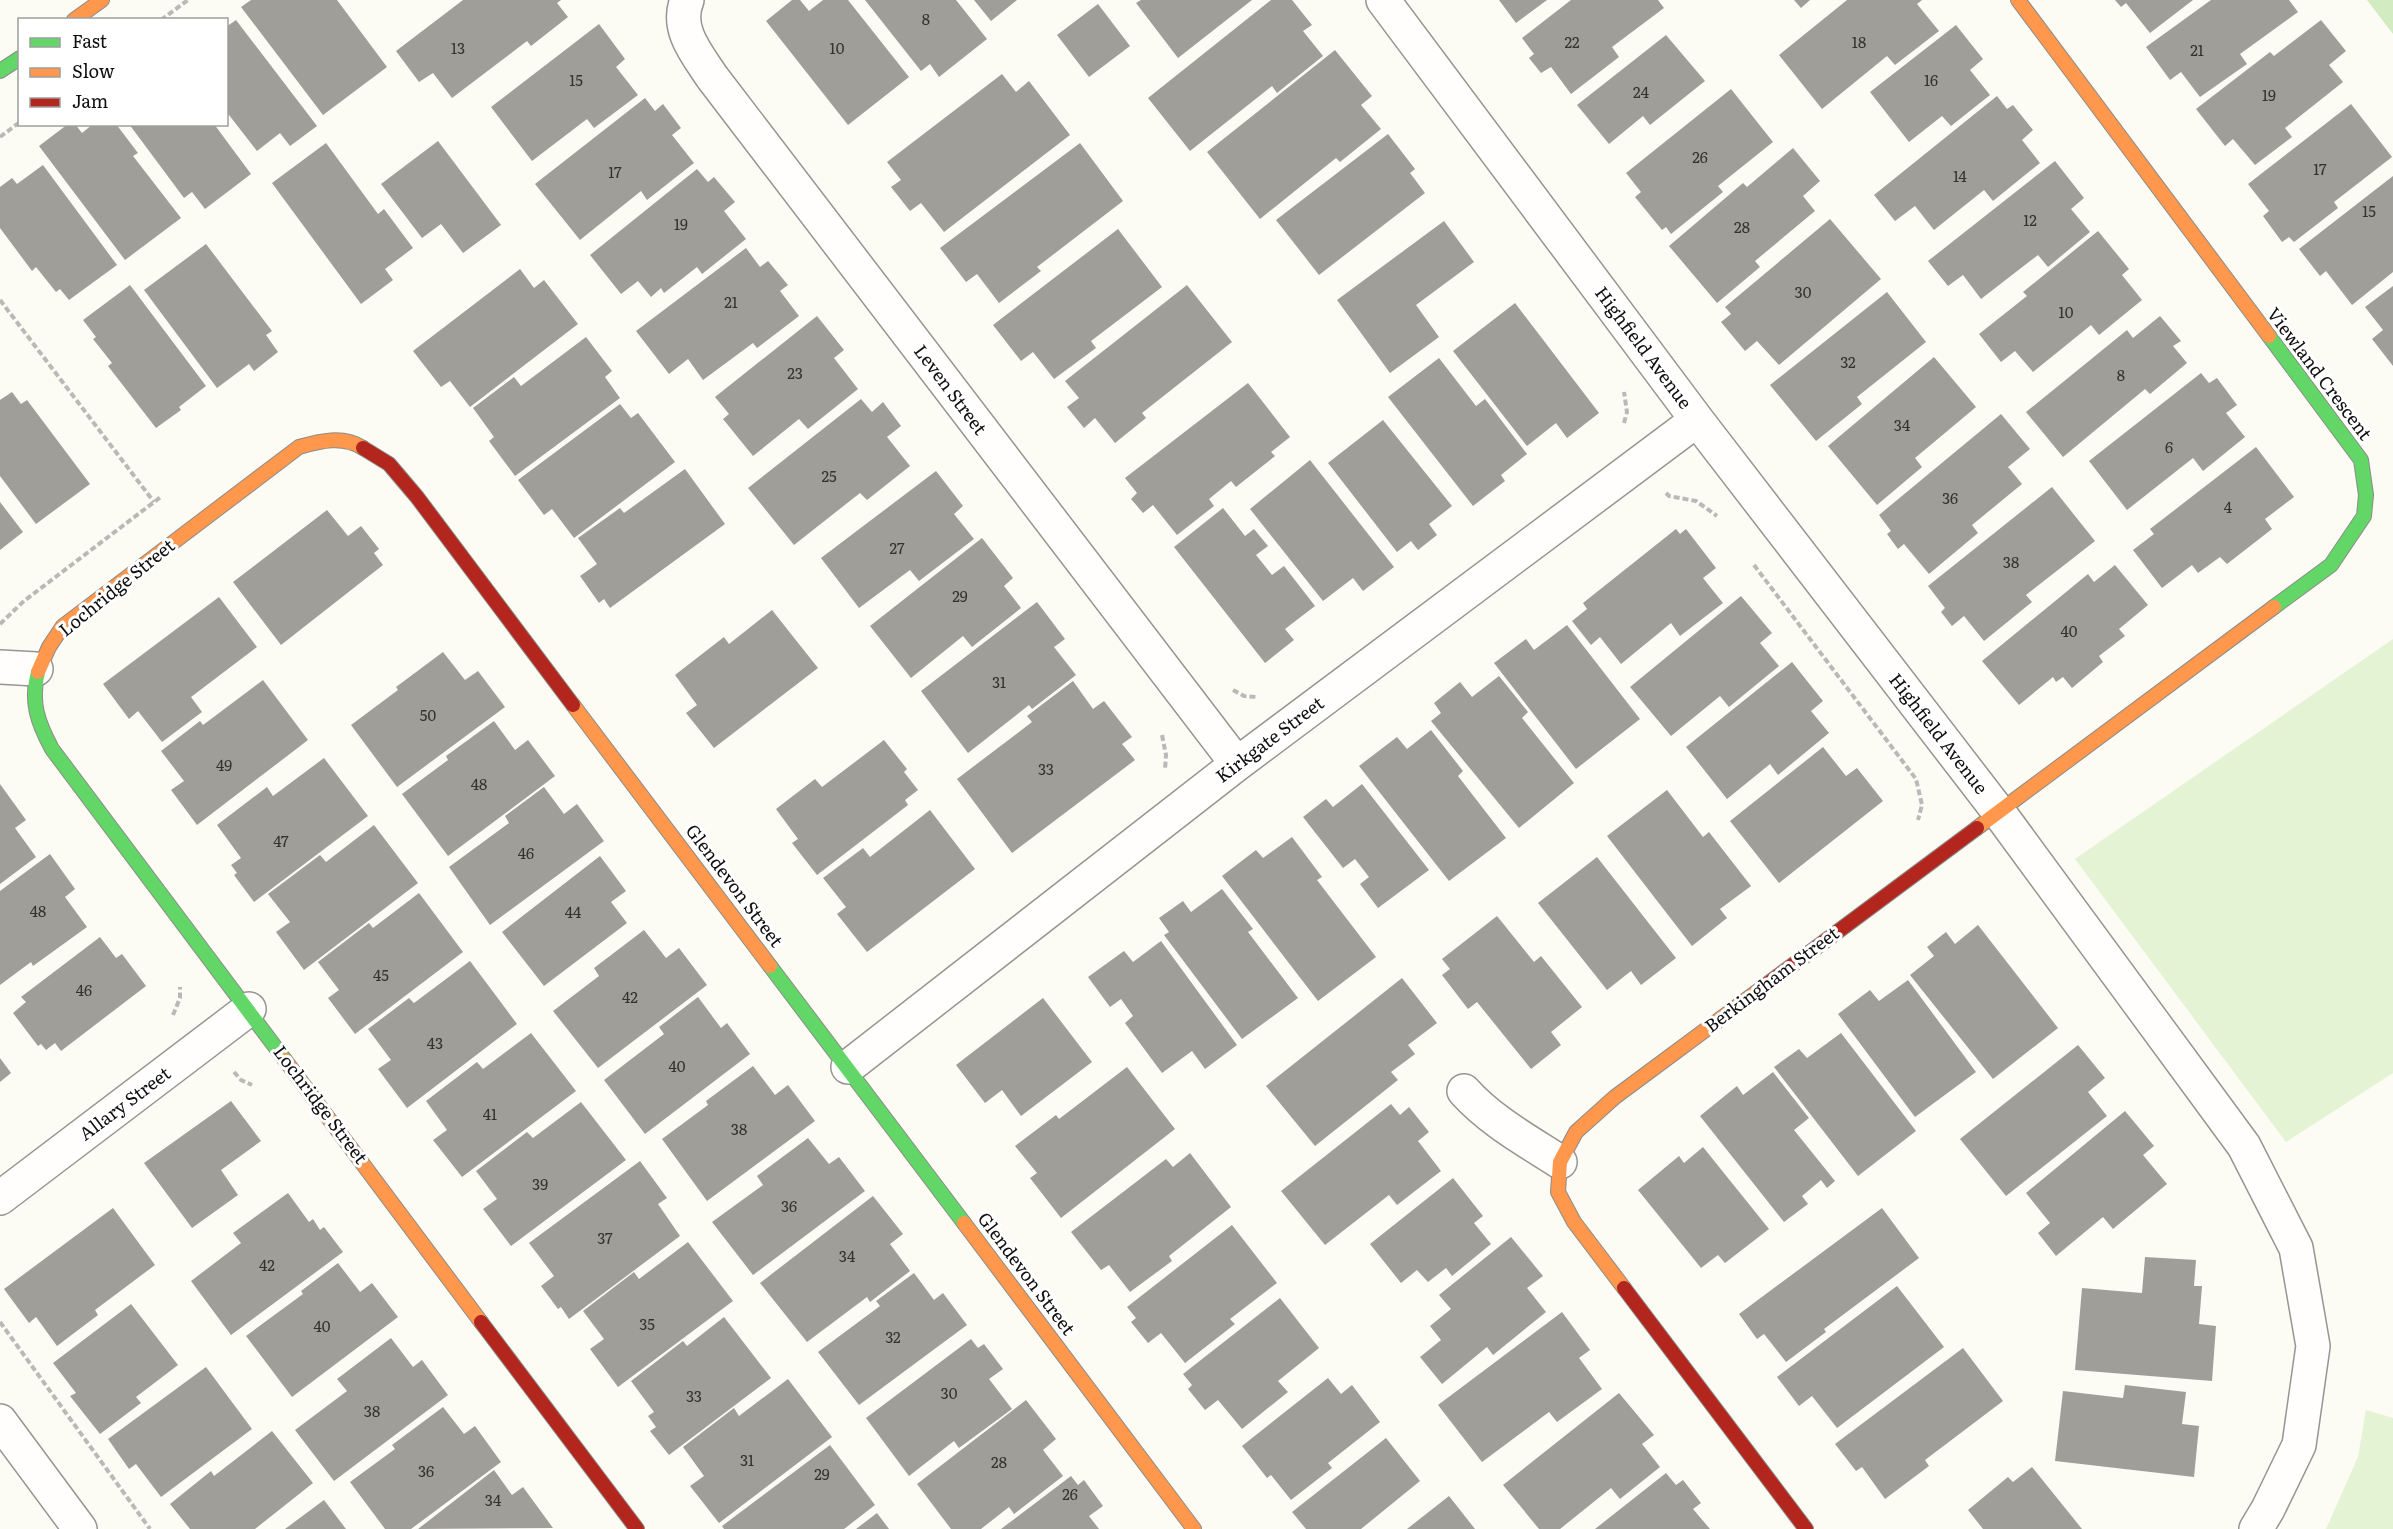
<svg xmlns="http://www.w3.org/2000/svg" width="2393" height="1529" font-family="Literata,serif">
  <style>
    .green { fill: #e3f3d3 }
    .forest { fill: #d2ebc0 }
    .building { fill: #a09e99 }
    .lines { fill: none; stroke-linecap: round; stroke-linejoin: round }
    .street-casing { stroke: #969592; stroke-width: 36 }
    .fast-casing { stroke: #8c8c89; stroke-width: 16 }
    .slow-casing { stroke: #8c8c89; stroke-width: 16 }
    .jam-casing { stroke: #8c8c89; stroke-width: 16 }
    .path { stroke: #b9b9b8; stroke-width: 4; stroke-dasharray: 6 3; stroke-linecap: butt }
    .street { stroke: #fffefd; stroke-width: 33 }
    .fast { stroke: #63d668; stroke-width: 14 }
    .slow { stroke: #ff974d; stroke-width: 14 }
    .jam { stroke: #b3261e; stroke-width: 14 }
    .labels { text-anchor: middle; stroke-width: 6; stroke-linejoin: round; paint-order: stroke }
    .number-label { font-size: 15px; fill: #333332 }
    .street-label { font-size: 18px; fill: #0f0f0f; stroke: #fff }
  </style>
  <rect width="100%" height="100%" fill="#fcfbf4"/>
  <path class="green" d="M2393 639V1073L2286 1142 2075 859Z
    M2366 1410 2393 1418V1529H2326L2358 1457Z"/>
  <path class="forest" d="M2367 0H2393V34Z"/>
  <path class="building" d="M251 0H337L387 67 323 115 241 7Z
    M463 0H561L557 3 568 17 531 46 527 41 452 98 433 73 419 82 396 51Z
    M792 0H800L809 11 823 0H848L909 77 848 125 766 21Z
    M865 0H956L987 39 939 77 930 64 921 71Z
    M974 0H1017L991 21Z
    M1141 0H1252L1178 58 1136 3Z
    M1271 0H1292L1312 25 1303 31 1323 56 1277 93 1272 86 1190 151 1148 98Z
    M1499 0H1547L1516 23Z
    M1571 0H1658L1664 8 1612 47 1619 57 1571 94 1551 67 1541 73 1529 58 1534 54 1522 38Z
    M1794 0H1810L1801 8Z
    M1847 0H1922L1917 4 1939 31 1895 65 1887 56 1822 109 1779 55Z
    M2115 0H2193L2150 33 2126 3 2121 7Z
    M2211 0H2289L2298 12 2240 54 2247 64 2200 97 2181 72 2170 80 2146 47Z
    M1098 4 1130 46 1089 77 1057 35Z
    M236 20 317 126 290 146 280 133 257 151 229 115 226 117V27Z
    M2321 20 2346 51 2329 65 2343 82 2285 128 2292 137 2255 165 2233 139 2225 146 2196 109 2270 52 2274 56Z
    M599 24 625 59 616 67 638 95 594 128 587 119 532 161 491 107Z
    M1956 25 1983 59 1970 70 1990 95 1951 126 1942 116 1909 142 1870 92Z
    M1666 35 1705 81 1650 125 1643 116 1609 144 1577 105Z
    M1335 50 1372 96 1361 105 1381 129 1340 162 1336 158 1260 219 1207 152Z
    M1002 74 1016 92 1029 81 1070 135 944 232 921 203 910 211 891 187 901 180 887 162Z
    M1731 89 1773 142 1718 186 1723 192 1671 234 1666 227 1662 230 1635 197 1641 192 1626 173Z
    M1997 96 2007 109 2013 105 2033 130 2022 140 2040 163 1993 201 1984 190 1934 230 1915 206 1895 221 1874 195Z
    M645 98 655 111 663 104 681 128 672 135 694 163 647 200 641 191 580 240 535 184Z
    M2351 104 2392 157 2334 202 2338 208 2294 242 2289 237 2282 242 2263 216 2269 211 2248 184Z
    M68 124H75L82 133 93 124H116L138 153 133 156 181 218 125 260 39 146Z
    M129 124H214L251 174 205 209 192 192 184 198Z
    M1388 134 1415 169 1410 173 1425 193 1319 275 1276 220Z
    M438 141 501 225 463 253 441 224 422 238 381 184Z
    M326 143 378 214 384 209 413 248 385 269 393 280 361 304 272 183Z
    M1080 143 1123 201 1037 267 1041 271 999 303 977 274 966 282 940 248Z
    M1793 148 1820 181 1803 196 1815 211 1755 261 1760 267 1717 303 1669 246 1743 183 1747 187Z
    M2055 161 2084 198 2071 209 2090 232 2048 267 2038 255 1981 299 1963 275 1948 286 1928 261Z
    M43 165 117 265 69 300 60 289 56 292 36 267 32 271 0 228V187L12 178 17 184Z
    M697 169 708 182 714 177 735 202 724 211 746 239 702 274 697 267 664 293 661 288 651 297 638 281 621 294 590 255Z
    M2393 176V272L2352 305 2326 271 2320 276 2299 249Z
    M1830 219 1881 279 1779 365 1757 341 1745 351 1721 322 1731 314 1725 307Z
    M1444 221 1474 262 1416 305 1439 337 1390 373 1337 300Z
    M1118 229 1162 287 1091 341 1096 348 1054 379 1033 352 1021 361 993 325Z
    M2098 231 2129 269 2122 275 2142 300 2099 335 2091 325 2033 372 2015 351 2001 362 1979 334 2027 296 2023 292Z
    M206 244 272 331 266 335 278 352 254 371 249 364 217 388 144 290Z
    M746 248 760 267 768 261 788 285 780 291 799 316 757 348 753 343 703 380 688 359 669 374 636 331Z
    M520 269 534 288 544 280 578 324 470 407 450 381 441 387 413 351Z
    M130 285 206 386 179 407 181 410 156 428 108 366 112 363 93 339 96 337 83 320Z
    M1187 285 1232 342 1142 413 1146 418 1115 443 1095 418 1084 428 1067 407 1079 398 1065 381Z
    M2393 286V366L2372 339 2383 330 2365 307Z
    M1887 292 1926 342 1857 397 1862 404 1816 441 1770 385Z
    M1515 303 1599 413 1567 438 1556 423 1527 446 1453 351Z
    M817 316 844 350 834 358 858 389 808 429 799 419 753 456 723 419 729 414 715 397Z
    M2160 316 2181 341 2173 346 2187 363 2150 394 2145 389 2063 457 2026 412 2127 330 2133 338Z
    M586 337 612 371 605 377 620 398 515 476 489 441 494 437 473 408 514 377 521 386Z
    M1934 357 1976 407 1915 458 1922 467 1877 505 1828 446Z
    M1439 358 1476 406 1485 399 1527 454 1501 475 1505 481 1473 506 1388 397Z
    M2201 373 2209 383 2217 378 2237 405 2226 413 2245 437 2203 471 2193 458 2127 510 2089 461Z
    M1248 383 1290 437 1271 452 1275 456 1236 487 1231 481 1209 499 1214 506 1177 535 1153 505 1143 513 1131 499 1137 493 1125 478Z
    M12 392 21 404 27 400 90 484 36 524 0 476V400Z
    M861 399 872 412 883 402 901 426 887 437 910 466 867 500 860 493 794 545 748 488Z
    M620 404 631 418 638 413 675 462 574 538 552 509 544 515 518 480Z
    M2001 414 2030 449 2008 467 2022 484 1972 525 1978 533 1929 574 1904 544 1898 549 1887 534 1891 531 1879 515Z
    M1383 420 1452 506 1429 524 1437 535 1418 550 1411 541 1397 552 1328 463Z
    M2256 447 2294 497 2265 519 2272 529 2227 564 2220 557 2198 573 2192 565 2162 588 2133 550 2154 534 2150 529Z
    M1310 460 1394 567 1363 591 1353 578 1323 601 1250 509Z
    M685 469 725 524 610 608 604 599 599 603 580 576 597 564 578 538 620 508 624 513Z
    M936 471 963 506 954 514 974 539 919 581 910 570 859 608 821 558Z
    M2052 487 2095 541 2026 595 2032 602 1984 641 1964 616 1952 626 1941 612 1945 608 1928 586Z
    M0 502 23 532 0 550Z
    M1223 508 1245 536 1254 529 1268 546 1256 555 1272 575 1284 566 1315 606 1285 629 1294 640 1265 663 1174 547Z
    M327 510 348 536 361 526 379 549 374 553 383 565 281 645 233 582Z
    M1676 529 1680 534 1686 529 1716 568 1703 578 1723 603 1680 636 1671 623 1621 664 1600 637 1591 645 1572 621 1587 609 1583 603Z
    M982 538 1013 578 1004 586 1021 608 972 647 963 636 911 678 870 626Z
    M2115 565 2148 605 2119 629 2125 636 2099 656 2103 662 2072 688 2063 677 2056 682 2053 677 2019 705 1982 661 2088 574 2094 582Z
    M1741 596 1772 633 1760 643 1779 666 1729 707 1720 696 1671 736 1630 687Z
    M219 597 257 647 191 697 202 712 162 742 138 711 129 719 103 684Z
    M1037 602 1065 639 1054 647 1076 675 1032 709 1029 705 968 753 921 691Z
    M772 610 818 668 714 748 686 713 697 705 675 675 724 637 729 644Z
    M1567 625 1640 719 1576 769 1494 663 1526 639 1534 650Z
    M443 652 465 680 478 671 505 707 397 787 351 725 398 690 396 687Z
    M1792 662 1823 701 1811 711 1829 733 1778 775 1770 764 1727 799 1686 747Z
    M1499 676 1528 712 1522 718 1574 783 1519 828 1431 721 1441 713 1434 703 1460 682 1472 697Z
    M263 680 308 740 197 825 171 790 184 781 161 751 200 721 203 725Z
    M1073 681 1093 709 1104 701 1132 737 1122 744 1135 760 1012 853 957 779 1032 722 1027 716Z
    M494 721 515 750 528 740 555 776 448 856 402 794 448 760 446 756Z
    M1431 730 1463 771 1458 776 1506 838 1449 881 1359 766 1397 737 1407 749Z
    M884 740 907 769 904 772 918 790 905 800 908 805 817 875 792 843 798 839 776 809 815 779 822 787Z
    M1823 747 1846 776 1857 768 1883 801 1779 883 1730 821Z
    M324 758 368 816 254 902 234 875 237 873 231 865 241 858 217 825 267 787 273 796Z
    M0 784 26 820 15 828 36 857 0 884Z
    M1362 784 1429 870 1378 908 1360 884 1369 877 1355 859 1343 868 1303 817 1326 799 1333 807Z
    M544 787 564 814 577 804 604 841 490 925 449 867 509 823 505 816Z
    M1667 790 1703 837 1709 832 1751 886 1720 909 1727 918 1692 946 1607 836Z
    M930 810 975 869 867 952 837 914 846 907 823 878 863 848 870 857Z
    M374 825 418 883 304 970 276 932 290 922 268 894 320 855 326 862Z
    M1292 837 1322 877 1317 880 1376 957 1318 1001 1222 876 1256 850 1263 858Z
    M50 854 75 889 65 897 87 927 33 966 31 962 0 985V891Z
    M600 856 626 891 611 902 627 923 544 986 502 932Z
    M1597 857 1676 958 1641 985 1631 971 1607 990 1538 903Z
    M1222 889 1253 929 1248 932 1298 998 1242 1039 1164 935 1169 932 1159 918 1183 901 1191 912Z
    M419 893 463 952 355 1034 328 998 339 990 318 962 369 923 373 928Z
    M1497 916 1534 962 1541 956 1582 1007 1551 1032 1561 1045 1531 1069 1477 1002 1468 1009 1442 975 1450 969 1442 959Z
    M1978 925 2058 1028 1993 1079 1910 975 1934 956 1927 947 1946 932 1955 944Z
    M644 930 666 958 679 948 707 985 598 1068 553 1011 599 976 594 968Z
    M100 937 116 958 122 954 146 986 61 1051 55 1043 46 1050 41 1044 38 1046 13 1013 26 1002 21 997Z
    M1161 941 1237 1045 1205 1069 1192 1051 1162 1073 1125 1023 1133 1016 1121 999 1110 1007 1088 977 1124 951 1133 962Z
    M470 961 517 1024 407 1108 378 1069 391 1060 368 1029 409 998 414 1003Z
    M1402 978 1437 1023 1408 1045 1415 1054 1391 1072 1398 1080 1315 1146 1266 1086Z
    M1908 980 1976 1072 1915 1117 1838 1014 1870 990 1879 1001Z
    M698 997 721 1028 727 1023 750 1054 645 1134 604 1080 664 1034 659 1027Z
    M1043 998 1092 1062 1021 1116 1002 1090 985 1103 956 1065Z
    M531 1033 576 1091 462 1177 433 1140 447 1130 426 1101 477 1062 483 1069Z
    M1841 1033 1916 1131 1858 1176 1774 1067 1799 1049 1807 1058Z
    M2078 1045 2105 1078 2088 1092 2107 1116 2006 1196 1960 1139Z
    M0 1058 11 1073 0 1082Z
    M753 1066 775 1095 788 1085 815 1121 707 1201 662 1139 708 1105 706 1101Z
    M1127 1067 1175 1129 1061 1218 1030 1178 1037 1173 1015 1146 1056 1115 1059 1119Z
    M1773 1072 1809 1118 1794 1130 1835 1181 1827 1188 1821 1180 1802 1196 1808 1204 1784 1222 1700 1116 1737 1086 1743 1095Z
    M231 1101 261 1141 221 1170 238 1195 192 1228 144 1163Z
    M581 1102 626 1160 511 1246 483 1209 497 1199 476 1171 527 1132 533 1138Z
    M1391 1104 1400 1115 1409 1107 1429 1132 1418 1141 1441 1171 1397 1205 1389 1195 1325 1245 1281 1191Z
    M2125 1111 2154 1146 2143 1155 2167 1184 2113 1229 2103 1217 2056 1256 2038 1233 2050 1223 2026 1193Z
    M808 1138 829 1164 839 1157 865 1191 753 1275 712 1222 763 1185 757 1176Z
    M1703 1147 1769 1229 1725 1263 1718 1255 1701 1268 1638 1190 1679 1156 1684 1163Z
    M1190 1153 1231 1207 1169 1256 1172 1261 1130 1292 1109 1265 1101 1270 1071 1232 1166 1159 1173 1167Z
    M640 1161 667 1198 658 1204 680 1236 569 1319 561 1307 558 1309 541 1286 554 1276 529 1243Z
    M1453 1178 1483 1216 1474 1223 1491 1244 1452 1276 1446 1268 1428 1282 1417 1270 1401 1283 1370 1244Z
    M288 1193 309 1222 313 1219 320 1230 324 1227 343 1252 231 1335 191 1281 241 1243 233 1233Z
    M873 1196 903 1234 890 1244 910 1271 870 1302 867 1297 807 1342 760 1283Z
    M113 1208 155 1265 95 1310 98 1315 57 1346 36 1317 29 1323 4 1289Z
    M1882 1208 1919 1258 1824 1329 1826 1332 1786 1362 1764 1334 1757 1339 1739 1314Z
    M1232 1225 1277 1283 1230 1319 1235 1324 1185 1363 1161 1333 1148 1343 1131 1322 1136 1318 1127 1307Z
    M1511 1237 1543 1276 1527 1288 1546 1312 1493 1355 1487 1347 1442 1384 1420 1357 1441 1340 1430 1326 1451 1309 1439 1295Z
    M688 1242 733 1301 618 1387 590 1349 604 1339 583 1311 634 1272 639 1279Z
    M2145 1257 2196 1260 2194 1286H2202L2199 1324 2216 1326 2212 1381 2075 1370 2082 1288 2142 1293Z
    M338 1263 360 1292 372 1283 398 1317 292 1397 246 1336 303 1294 301 1291Z
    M914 1273 934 1300 943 1293 967 1325 859 1405 818 1352 880 1306 876 1301Z
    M1897 1286 1944 1347 1837 1428 1812 1396 1799 1406 1777 1377Z
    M1280 1298 1319 1348 1278 1381 1288 1392 1242 1429 1218 1400 1205 1410 1188 1389 1192 1385 1183 1374Z
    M131 1304 178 1365 136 1397 141 1403 100 1434 70 1396 76 1393 53 1363Z
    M1562 1312 1590 1350 1579 1358 1602 1389 1557 1422 1549 1412 1482 1462 1438 1405Z
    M724 1317 771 1378 669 1455 650 1431 656 1427 648 1416 654 1412 631 1381 683 1341 687 1346Z
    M391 1338 413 1367 422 1360 448 1395 334 1481 295 1430 347 1391 337 1379Z
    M971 1339 978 1348 984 1344 1003 1369 989 1379 1012 1409 959 1448 954 1441 909 1476 866 1418Z
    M1963 1348 2003 1401 1925 1460 1929 1466 1885 1499 1862 1467 1856 1471 1835 1444Z
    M206 1367 252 1429 161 1497 136 1464 129 1469 108 1439Z
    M1328 1378 1341 1394 1352 1385 1380 1422 1328 1463 1332 1468 1291 1500 1271 1475 1267 1478 1242 1446Z
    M788 1379 832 1437 719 1523 690 1486 704 1476 683 1447 734 1408 739 1416Z
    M2125 1385 2186 1392 2182 1424 2199 1426 2194 1477 2055 1461 2063 1391 2123 1398Z
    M1619 1393 1654 1435 1642 1444 1660 1467 1620 1499 1611 1488 1560 1529H1539L1503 1485Z
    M1026 1400 1056 1439 1043 1450 1063 1476 1014 1514 1009 1507 981 1529H951L917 1484Z
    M443 1407 464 1434 475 1426 501 1462 411 1529H385L350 1482 395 1449 392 1445Z
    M272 1431 313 1483 255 1529H190L170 1504 211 1471 214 1476Z
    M1386 1438 1420 1481 1361 1529H1306L1292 1512Z
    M830 1445 875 1505 844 1529H724L722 1526Z
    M2032 1467 2082 1529H1983L1968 1510 2008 1477 2013 1482Z
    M494 1470 512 1495 523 1487 553 1528 418 1529Z
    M1666 1473 1676 1485 1683 1480 1701 1503 1693 1509 1710 1529H1595Z
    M1071 1476 1078 1485 1084 1480 1103 1506 1089 1516 1099 1529H1001Z
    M1449 1496 1475 1529H1407Z
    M324 1500 346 1529H285Z
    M877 1513 889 1529H856Z"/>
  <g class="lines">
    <defs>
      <path id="street" d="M687 0C675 29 697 54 712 77L1237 764
        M1383 0 1697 420 1998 811 2244 1146 2296 1248 2313 1346 2299 1445 2268 1509 2256 1529
        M0 667 36 669
        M848 1067 1237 764 1697 420
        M1464 1091C1491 1121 1526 1140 1560 1162
        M0 1198 249 1009
        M0 1421 80 1529"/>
      <path id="fast" d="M0 71 20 58
        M2269 336 2361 460 2366 495 2364 516 2331 565 2274 607
        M38 672C30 702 38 723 52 749L285 1060
        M770 966 964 1223"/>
      <path id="slow" d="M2018 0 2269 336
        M74 20 102 0
        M38 672 49 647 63 626 299 447C320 441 343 435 363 448
        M573 705 770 966
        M1977 828 2274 607
        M285 1060 481 1322
        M964 1223 1194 1529
        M1624 1288 1574 1222 1558 1192 1560 1162 1576 1132 1615 1097 1766 985"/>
      <path id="jam" d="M363 448 389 464 417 497 573 705
        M1766 985 1977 828
        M1624 1288 1806 1529
        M481 1322 637 1529"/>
    </defs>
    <use href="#street" class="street-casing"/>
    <use href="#fast" class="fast-casing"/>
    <use href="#slow" class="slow-casing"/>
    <use href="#jam" class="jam-casing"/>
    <path class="path" d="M161 20 188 0
      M0 137 20 122
      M0 300 154 502
      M1624 423 1627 412 1624 392
      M1666 493 1669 496 1696 501 1717 516
      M1754 565 1916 779 1922 805 1918 820
      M0 624 24 601 162 496
      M1233 690 1244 696 1257 697
      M1162 735 1166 755 1165 769
      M173 1015 180 998V987
      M234 1072 241 1080 252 1085
      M0 1322 150 1529"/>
    <use href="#street" class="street"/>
    <use href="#fast" class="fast"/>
    <use href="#slow" class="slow"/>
    <use href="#jam" class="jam"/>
  </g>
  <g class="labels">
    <g class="number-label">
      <text x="926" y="25">8</text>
      <text x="1572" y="48">22</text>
      <text x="1859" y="48">18</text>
      <text x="458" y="54">13</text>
      <text x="837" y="54">10</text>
      <text x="2197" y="56">21</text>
      <text x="576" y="86">15</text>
      <text x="1931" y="86">16</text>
      <text x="1641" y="98">24</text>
      <text x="2269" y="101">19</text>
      <text x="1700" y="163">26</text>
      <text x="2320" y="175">17</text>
      <text x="615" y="178">17</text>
      <text x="1960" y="182">14</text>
      <text x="2369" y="217">15</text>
      <text x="2030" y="226">12</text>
      <text x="681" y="230">19</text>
      <text x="1742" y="233">28</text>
      <text x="1803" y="298">30</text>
      <text x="731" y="308">21</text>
      <text x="2066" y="318">10</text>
      <text x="1848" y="368">32</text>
      <text x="795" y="379">23</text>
      <text x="2121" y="381">8</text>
      <text x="1902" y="431">34</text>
      <text x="2169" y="453">6</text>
      <text x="829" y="482">25</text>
      <text x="1950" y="504">36</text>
      <text x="2228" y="513">4</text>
      <text x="897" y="554">27</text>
      <text x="2011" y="568">38</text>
      <text x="960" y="602">29</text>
      <text x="2069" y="637">40</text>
      <text x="999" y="688">31</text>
      <text x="428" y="721">50</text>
      <text x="224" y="771">49</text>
      <text x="1046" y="775">33</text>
      <text x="479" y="790">48</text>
      <text x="281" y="847">47</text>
      <text x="526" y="859">46</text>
      <text x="38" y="917">48</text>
      <text x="573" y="918">44</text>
      <text x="381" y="981">45</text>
      <text x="84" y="996">46</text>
      <text x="630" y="1003">42</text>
      <text x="435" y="1049">43</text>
      <text x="677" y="1072">40</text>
      <text x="490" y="1120">41</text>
      <text x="739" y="1135">38</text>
      <text x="540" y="1190">39</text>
      <text x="789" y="1212">36</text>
      <text x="605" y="1244">37</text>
      <text x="847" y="1262">34</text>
      <text x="267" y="1271">42</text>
      <text x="647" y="1330">35</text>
      <text x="322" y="1332">40</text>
      <text x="893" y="1343">32</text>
      <text x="949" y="1399">30</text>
      <text x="694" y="1402">33</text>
      <text x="372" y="1417">38</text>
      <text x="747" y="1466">31</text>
      <text x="999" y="1468">28</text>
      <text x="426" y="1477">36</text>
      <text x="822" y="1480">29</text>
      <text x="1070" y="1500">26</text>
      <text x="493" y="1506">34</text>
    </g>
    <g class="street-label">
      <text transform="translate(1643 348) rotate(53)" y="6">Highfield Avenue</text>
      <text transform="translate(2319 374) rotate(53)" y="6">Viewland Crescent</text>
      <text transform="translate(950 390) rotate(53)" y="6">Leven Street</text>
      <text transform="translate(117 588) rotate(-39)" y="6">Lochridge Street</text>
      <text transform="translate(1938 734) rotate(52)" y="6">Highfield Avenue</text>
      <text transform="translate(1270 740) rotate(-37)" y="6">Kirkgate Street</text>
      <text transform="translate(734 886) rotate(53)" y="6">Glendevon Street</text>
      <text transform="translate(1772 980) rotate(-37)" y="6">Berkingham Street</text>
      <text transform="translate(125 1104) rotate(-37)" y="6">Allary Street</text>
      <text transform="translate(320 1105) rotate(53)" y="6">Lochridge Street</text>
      <text transform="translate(1026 1274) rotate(53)" y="6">Glendevon Street</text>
    </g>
  </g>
  <rect x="18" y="18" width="210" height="108" fill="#ffffff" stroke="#9f9f9f" stroke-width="1.5"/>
  <rect x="30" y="38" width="30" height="9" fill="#63d668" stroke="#9f9f9f" stroke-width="1.5"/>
  <text x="72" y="48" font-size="18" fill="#0f0f0f">Fast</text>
  <rect x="30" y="68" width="30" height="9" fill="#ff974d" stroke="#9f9f9f" stroke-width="1.5"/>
  <text x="72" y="78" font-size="18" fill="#0f0f0f">Slow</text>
  <rect x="30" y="98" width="30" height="9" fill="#b3261e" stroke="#9f9f9f" stroke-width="1.5"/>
  <text x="72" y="108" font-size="18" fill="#0f0f0f">Jam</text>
</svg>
